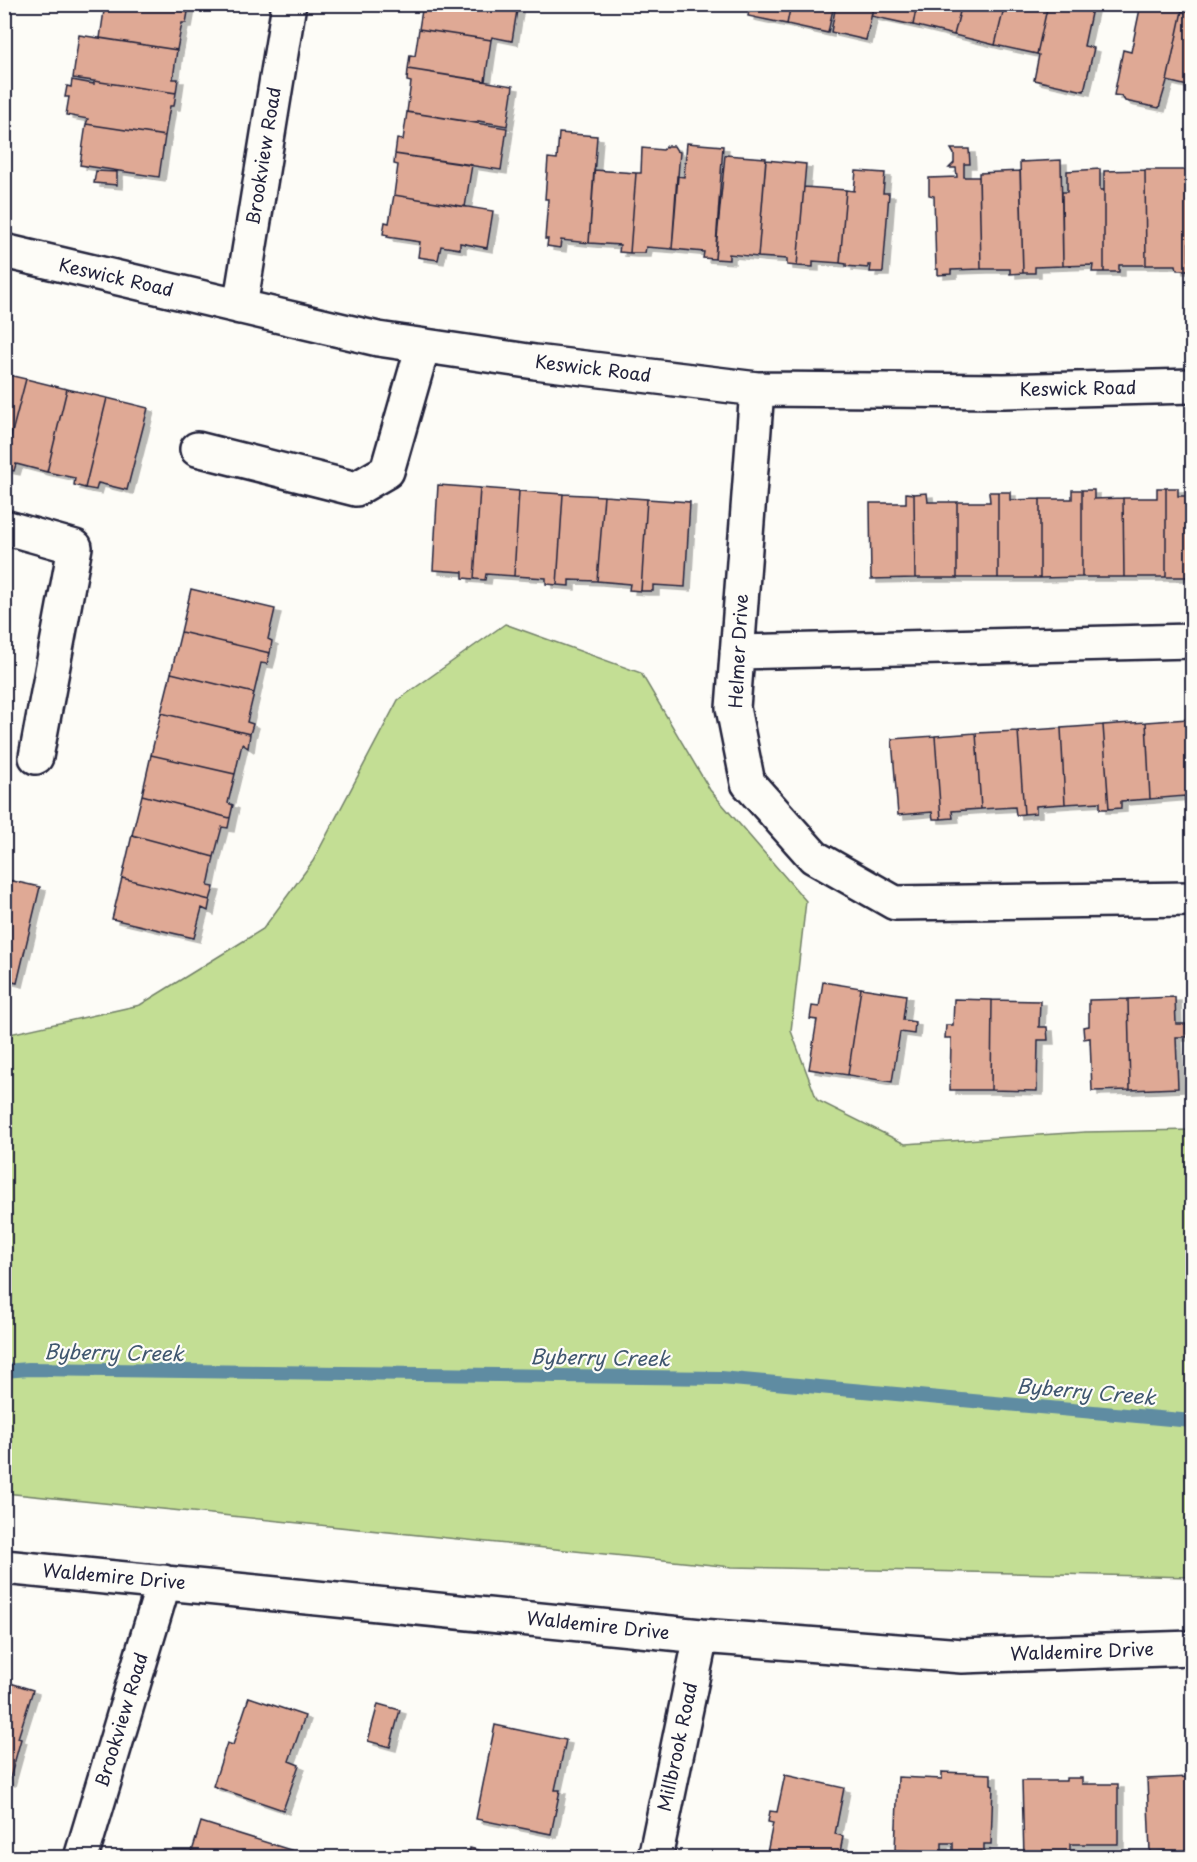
<svg xmlns="http://www.w3.org/2000/svg" width="1197" height="1862" font-family="'Playpen Sans',sans-serif">
  <style>
    .green { fill: #c3de94; stroke: #728068; stroke-width: 1.5 }
    .lines { fill: none; stroke-linecap: round; stroke-linejoin: round }
    .stream { stroke: #5f8ca2; stroke-width: 14 }
    .building { fill: #dfa995; stroke: #22223b; stroke-width: 1.5; filter: url(#shadow) }
    .minor-casing { stroke: #22223b; stroke-width: 38 }
    .minor { stroke: #fdfcf7; stroke-width: 33 }
    .labels { text-anchor: middle; stroke-width: 4.5; stroke-linejoin: round; paint-order: stroke }
    .street-label { font-size: 18px; fill: #22223b; stroke: #fdfcf7 }
    .water-label { font-size: 20px; font-style: italic; fill: #40576f; stroke: #fdfcf7 }
  </style>
  <defs>
    <filter id="shadow"><feDropShadow dx="6" dy="4" stdDeviation="0" flood-color="#0004"/></filter>
  </defs>
  <rect width="100%" height="100%" fill="#fdfcf7"/>
  <filter id="ink" filterUnits="userSpaceOnUse"><feTurbulence type="fractalNoise" baseFrequency=".0167" numOctaves="2"/><feDisplacementMap in="SourceGraphic" scale="12" xChannelSelector="R" yChannelSelector="G"/><feConvolveMatrix kernelMatrix="1 2 1 2 8 2 1 2 1" color-interpolation-filters="sRGB"/></filter>
  <g filter="url(#ink)">
    <path class="green" d="M505 624 641 673 710 790 806 901 791 1031 817 1100 905 1144 1085 1132 1192 1130V1577L732 1567 5 1493V1035L140 1005 263 929 313 861 398 700Z"/>
    <g class="lines">
      <path class="stream" d="M4 1371 29 1369 721 1378 1192 1421"/>
    </g>
    <path class="building" d="M105 4H141L188 12 186 23H182L177 50 100 38Z
      M141 4H189L188 12Z
      M423 4H518L512 41 492 37 491 40 419 29Z
      M750 4H791L787 24 748 16Z
      M791 4H834L828 33 787 24Z
      M836 4H874L866 40 831 32Z
      M874 4H917L913 25 871 16Z
      M917 4H962L954 35 913 25Z
      M962 4H1005L995 45 954 35Z
      M1005 4H1048L1037 54 995 45Z
      M1048 4H1093L1084 46 1094 48 1084 91 1034 80 1039 55 1037 54Z
      M1141 4H1168L1178 7V9L1182 11 1167 81 1159 108 1125 101 1122 96 1114 95 1123 50 1131 52Z
      M1182 11 1192 13V87L1167 81Z
      M419 29 491 40 485 81 408 69 410 55 415 56Z
      M79 35 177 50 173 79H178L176 93 73 78Z
      M408 69 513 86 507 126 478 121V123L407 112 411 82 407 81Z
      M72 80 94 84V81L176 93 174 106H170L165 136 86 124 88 119 66 115 69 97H65L67 86 71 87Z
      M407 112 507 128 501 170 395 154 397 139 403 140Z
      M86 124 165 136 159 177 80 165Z
      M559 133 597 136 589 243 561 240 560 248 547 246 548 239H545L548 199H545L548 158 557 159Z
      M1190 137 1192 138V270H1189Z
      M687 143 723 146 715 259 703 258 704 252 672 249 677 176 684 177Z
      M667 146H674L677 151 680 152 672 249 646 247 645 253H630L636 173H641L642 148 663 150Z
      M951 149H969L970 164H964V177H979L981 269 951 270V274L938 275V269H936L934 196 929 195V178L957 177 956 168H949L954 163V154Z
      M395 154 472 165 465 207 394 195 398 165 394 164Z
      M725 155 766 158 758 257 729 254V260L715 259Z
      M766 160 806 164 797 266 787 265V259L758 257Z
      M1061 160 1063 266 1035 267V273H1023L1020 162Z
      M1100 169V190H1104V272H1092L1093 265 1063 266 1062 192H1067V171Z
      M594 170 636 173 630 253 619 252 620 245 589 243Z
      M1145 170H1188L1189 270H1177L1176 265H1146Z
      M1145 170 1146 265H1119V272H1104V171Z
      M96 171 117 172V185L94 183Z
      M856 171 885 173 883 193H889L883 272H870L871 265H868V268L846 266V264L840 263 846 190 854 191Z
      M1020 171 1023 273 1010 274V269H981L979 173Z
      M804 187 846 190 840 263 813 261V267L797 266Z
      M394 195 493 211 487 248 460 243V249L441 246 438 260 418 257 420 242 387 237 388 235 383 234 385 222 389 223Z
      M4 374 26 379 4 463Z
      M26 379 67 389 47 472 16 464 14 471 4 469V463Z
      M67 389 107 398 85 488 74 485 75 478 47 472Z
      M107 398 148 408 127 490 98 483 96 490 85 488Z
      M438 485 480 488 474 579 463 578V572L433 570Z
      M480 488 519 491 514 576 486 574 485 580 474 579Z
      M1157 488H1166V577H1124L1123 498H1157Z
      M1166 488H1178V496H1192V577H1166Z
      M1072 490H1082V577L1040 578V499H1072Z
      M1082 490H1094V499L1123 498 1124 577H1082Z
      M519 491 563 494 557 585 546 584V578L514 576Z
      M989 492H998V578H957V502H990Z
      M998 492H1010V500L1040 499V578H998Z
      M906 493 914 494 915 578 871 579 870 503H906Z
      M927 493 928 502H957V578H915L914 494Z
      M563 494 604 496 597 581 569 580V586L557 585Z
      M604 496 647 499 641 591 629 590 630 584 597 581Z
      M647 499 690 502 685 587 653 585V591H641Z
      M191 589 275 609 268 639 272 641 270 653 181 632Z
      M181 632 270 653 267 664 261 663 254 693 171 673Z
      M171 673 254 693 247 722 253 724 250 734 161 713Z
      M161 713 250 734 248 748 242 744 235 774 151 755Z
      M1188 719H1192V799Z
      M1188 719 1192 803H1185V796L1150 799 1146 722Z
      M1146 722 1150 799 1121 801V808L1109 809 1103 725Z
      M1103 725 1109 809H1100V802L1065 804 1061 728Z
      M1061 728 1065 804 1036 806V813L1024 814 1018 731Z
      M1018 731 1024 814 1016 815 1015 807 981 809 976 733Z
      M976 733 981 809 952 811 953 818 941 819 935 736Z
      M935 736 941 819H933L932 812 898 815 892 739Z
      M151 755 235 774 228 803 233 805 230 818 142 795Z
      M142 795 230 818 228 828 222 827 214 857 132 835Z
      M132 835 214 857 208 886 214 887 210 900 122 878Z
      M122 878 210 900 208 911 202 908 194 938 112 919Z
      M4 879 40 887 17 983 4 980Z
      M823 982 861 988 848 1075 809 1069 817 1020 810 1019 812 1006 819 1007Z
      M861 988 906 995 903 1020 915 1022 914 1034 900 1032 892 1082 848 1075Z
      M1175 997 1176 1024H1186L1187 1037H1176L1178 1088 1130 1090 1128 999Z
      M954 999 992 1000 991 1090H950L951 1038H945L946 1025H953Z
      M1128 999 1130 1090 1092 1091 1090 1038 1084 1039 1083 1027 1089 1026V1000Z
      M992 1000 1040 1001 1039 1027H1047L1048 1040H1038L1037 1091 991 1090Z
      M4 1681 33 1690 18 1738 21 1739 9 1782 4 1780Z
      M249 1697 305 1716 289 1761 299 1765 283 1810 213 1786 227 1743 233 1745Z
      M378 1704 400 1710 390 1747 368 1741Z
      M495 1725 566 1740 555 1790H560L551 1834 476 1819Z
      M1190 1771H1192V1850L1150 1852 1147 1779 1190 1777Z
      M942 1772 991 1774V1784L993 1785 991 1844H984V1858H953V1843H942V1852L895 1850 898 1777 942 1779Z
      M785 1775 844 1788 835 1834 843 1836 839 1858H766L773 1823 768 1822 770 1811 777 1812Z
      M1066 1778H1082V1784H1118V1844H1070V1858H1024L1022 1781H1066Z
      M201 1822 297 1852 295 1858H190Z
      M470 1848 508 1858H468Z"/>
    <g class="lines">
      <defs>
        <path id="minor" d="M4 251 378 339 535 362 757 389 1004 391 1192 386
          M240 307 289 4
          M757 389 733 708 748 783 814 857 895 903 1192 899
          M197 449 356 489 387 471 423 346
          M4 527 75 547 36 757
          M737 652 1192 641
          M4 1567 701 1636 962 1656 1192 1648
          M81 1858 164 1582
          M655 1858 701 1636"/>
      </defs>
      <use href="#minor" class="minor-casing"/>
      <use href="#minor" class="minor"/>
    </g>
  </g>
  <g class="labels">
    <g class="street-label">
      <text transform="translate(264 156) rotate(-81)" y="6">Brookview Road</text>
      <text transform="translate(116 278) rotate(13)" y="6">Keswick Road</text>
      <text transform="translate(593 369) rotate(7)" y="6">Keswick Road</text>
      <text transform="translate(1078 389) rotate(-1)" y="6">Keswick Road</text>
      <text transform="translate(739 651) rotate(-87)" y="6">Helmer Drive</text>
      <text transform="translate(114 1577) rotate(5)" y="6">Waldemire Drive</text>
      <text transform="translate(598 1626) rotate(6)" y="6">Waldemire Drive</text>
      <text transform="translate(1082 1652) rotate(-2)" y="6">Waldemire Drive</text>
      <text transform="translate(122 1720) rotate(-73)" y="6">Brookview Road</text>
      <text transform="translate(678 1747) rotate(-78)" y="6">Millbrook Road</text>
    </g>
    <g class="water-label">
      <text transform="translate(114 1353) rotate(1)" y="7">Byberry Creek</text>
      <text transform="translate(600 1358) rotate(1)" y="7">Byberry Creek</text>
      <text transform="translate(1086 1392) rotate(5)" y="7">Byberry Creek</text>
    </g>
  </g>
  <rect width="1197" height="1862" fill="none" stroke="#fdfcf7" stroke-width="24"/>
  <rect x="12" y="12" width="1173" height="1838" fill="none" stroke="#22223b" stroke-width="2" filter="url(#ink)"/>
</svg>
